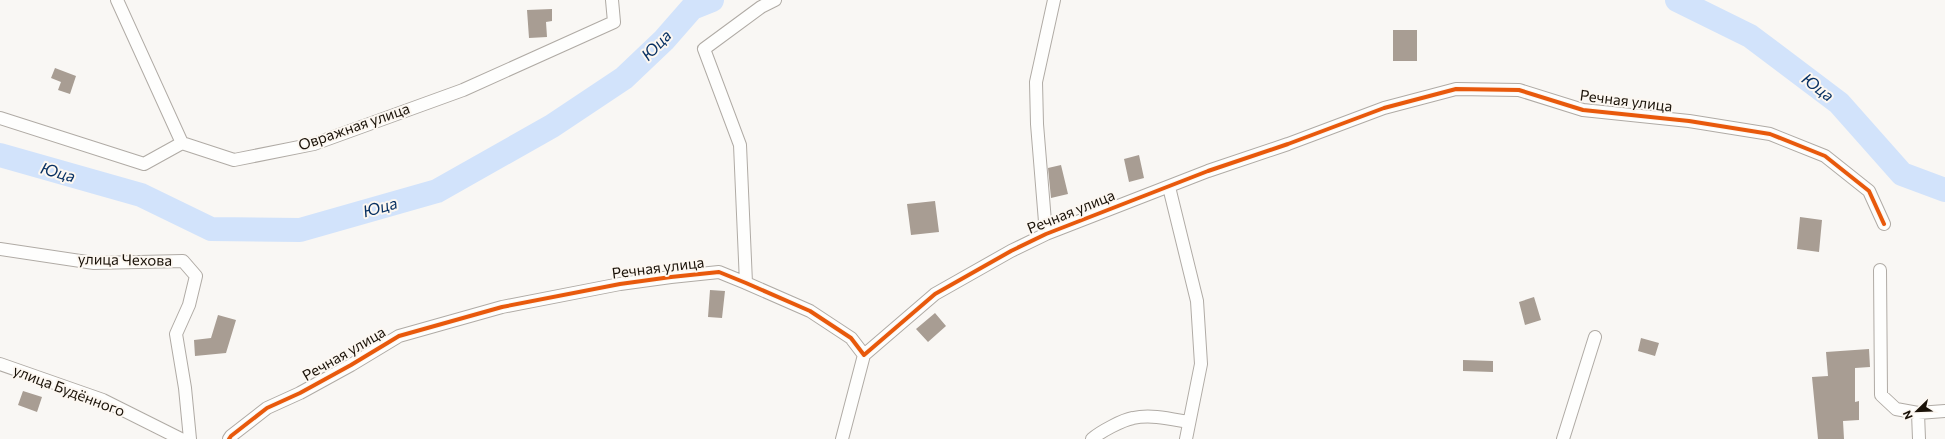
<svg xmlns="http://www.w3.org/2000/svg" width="1945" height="439" font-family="Commissioner,sans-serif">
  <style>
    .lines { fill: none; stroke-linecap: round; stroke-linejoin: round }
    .river { stroke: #d2e3fb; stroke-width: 24 }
    .building { fill: #a89d93 }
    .street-casing { stroke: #b0aba5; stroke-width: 14 }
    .street { stroke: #fefefd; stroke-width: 12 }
    .cycleway-casing { stroke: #fcf7f1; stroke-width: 6 }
    .cycleway { stroke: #e8590c; stroke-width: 4 }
    .labels { text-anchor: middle; stroke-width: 4; stroke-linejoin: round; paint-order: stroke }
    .street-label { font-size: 15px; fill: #1a1208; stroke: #fcf7f1 }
    .water-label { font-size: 16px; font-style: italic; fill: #083163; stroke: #fcf7f1 }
  </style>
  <rect width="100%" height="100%" fill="#f9f7f4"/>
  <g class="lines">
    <path class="river" d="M1677 0 1750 36 1839 103 1902 174 1945 190
      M0 155 141 195 211 229 300 230 437 191 552 126 624 78 664 40 692 8 712 0"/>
  </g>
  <path class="building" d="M552 9V21L546 22 547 37 529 38 527 10Z
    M1393 30H1417V61H1393Z
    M55 68 76 76 70 94 58 90 61 82 51 78Z
    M1139 155 1144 178 1129 182 1124 159Z
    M1061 165 1068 194 1051 198 1048 168Z
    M935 201 939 232 911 235 907 204Z
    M1800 217 1822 220 1819 252 1797 249Z
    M710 290 725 291 722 318 708 317Z
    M1534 297 1541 320 1525 325 1519 302Z
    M935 313 946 326 928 342 916 329Z
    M218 315 236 320 226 353 195 356 194 340 211 338Z
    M1641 338 1659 343 1655 356 1638 351Z
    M1869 349 1870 367 1855 368V402L1859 401V420L1843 421 1844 439H1818L1812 377 1828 376 1826 352Z
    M1463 360 1493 361V372L1463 371Z
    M23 391 42 397 37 412 18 405Z"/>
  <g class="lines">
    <defs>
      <path id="street" d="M117 0 182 143
        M0 118 144 164 182 143 234 160 314 144 463 90 614 22 612 0
        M1169 187 1197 301 1201 364 1186 439
        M1046 234 1037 124 1036 82 1054 0
        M0 249 94 263 183 261 196 276 189 305 176 334 185 388 190 439
        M1880 270 1881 395 1896 409 1918 413 1919 439
        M746 283 740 145 704 49 761 7 775 0
        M0 364 103 400 181 439
        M1918 413 1945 411
        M229 439 231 436 267 408 300 393 351 365 399 336 502 307 620 284 671 277 719 272 746 283 810 311 851 338 864 355 935 294 1011 251 1046 234 1208 171 1288 144 1384 108 1456 89 1519 90 1583 110 1689 121 1770 134 1825 156 1869 191 1884 224
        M842 439 864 355
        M1092 439C1100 432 1122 420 1133 418 1151 414 1171 419 1188 422
        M1563 439 1595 337"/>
    </defs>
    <use href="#street" class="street-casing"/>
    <use href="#street" class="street"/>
    <defs>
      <path id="cycleway" d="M229 439 231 436 267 408 300 393 351 365 399 336 502 307 620 284 671 277 719 272 746 283 810 311 851 338 864 355 935 294 1011 251 1046 234 1208 171 1288 144 1384 108 1456 89 1519 90 1583 110 1689 121 1770 134 1825 156 1869 191 1884 224"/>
    </defs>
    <use href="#cycleway" class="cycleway-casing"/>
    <use href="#cycleway" class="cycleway"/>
  </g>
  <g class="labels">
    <g class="street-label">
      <text transform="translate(1626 101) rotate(7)" y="5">Речная улица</text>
      <text transform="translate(354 127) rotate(-19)" y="5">Овражная улица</text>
      <text transform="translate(1071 212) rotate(-22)" y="5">Речная улица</text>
      <text transform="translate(125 260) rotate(1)" y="5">улица Чехова</text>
      <text transform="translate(658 268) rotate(-7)" y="5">Речная улица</text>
      <text transform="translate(344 354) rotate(-30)" y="5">Речная улица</text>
      <text transform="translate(69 391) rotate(21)" y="5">улица Будённого</text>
    </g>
    <g class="water-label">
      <text transform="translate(656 45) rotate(-46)" y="6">Юца</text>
      <text transform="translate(1818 87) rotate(37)" y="6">Юца</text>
      <text transform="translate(58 172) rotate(16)" y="6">Юца</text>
      <text transform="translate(380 207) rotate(-16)" y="6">Юца</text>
    </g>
  </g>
  <g transform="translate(1917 411) rotate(247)" stroke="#fcf7f1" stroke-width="3" paint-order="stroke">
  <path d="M0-3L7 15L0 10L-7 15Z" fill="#1a1208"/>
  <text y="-6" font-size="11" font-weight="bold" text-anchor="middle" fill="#1a1208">N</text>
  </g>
</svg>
